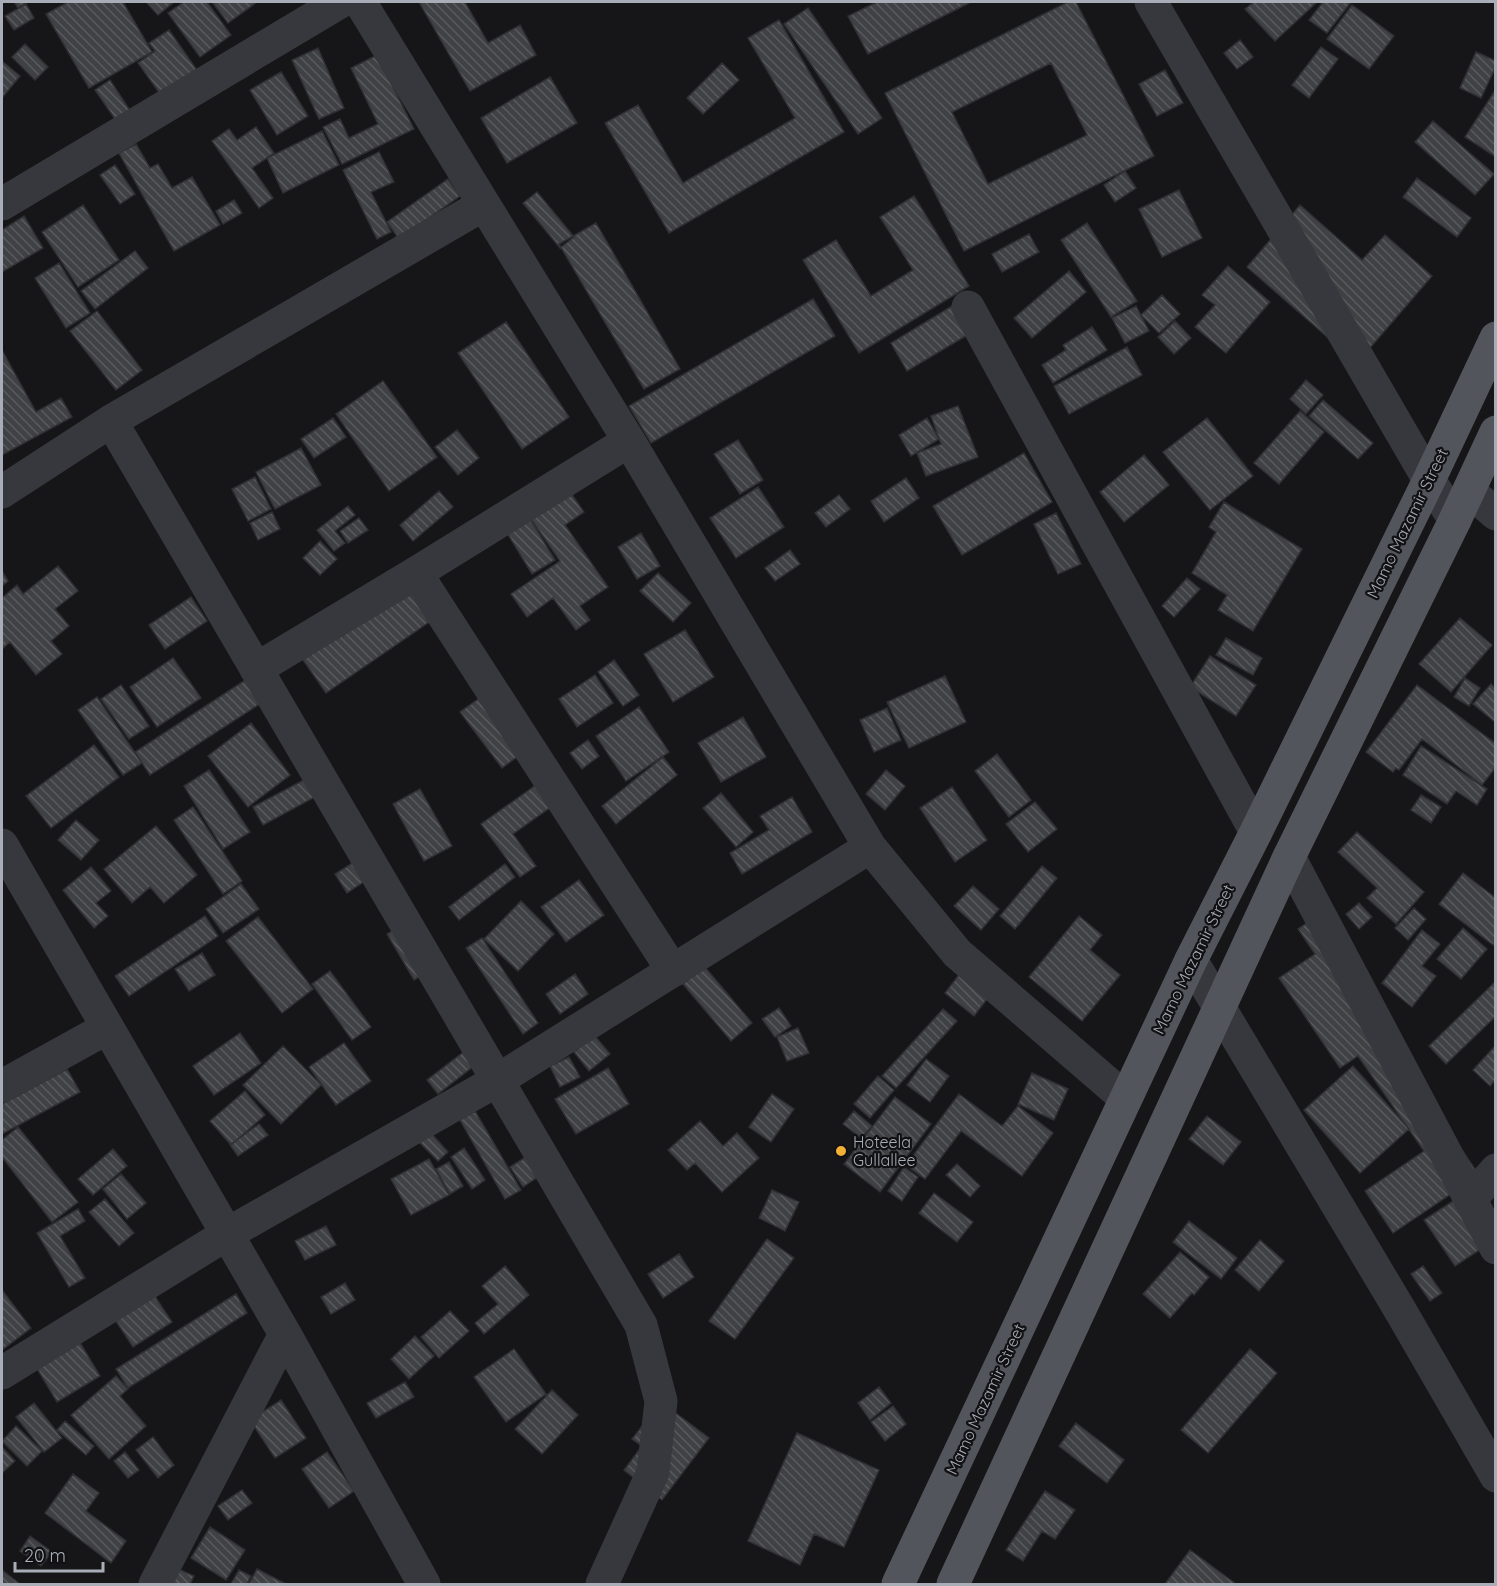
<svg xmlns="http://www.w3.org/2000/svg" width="1497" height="1586" font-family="Quicksand,sans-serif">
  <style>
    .building { fill: url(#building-back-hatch); stroke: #303034; stroke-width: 1.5; fill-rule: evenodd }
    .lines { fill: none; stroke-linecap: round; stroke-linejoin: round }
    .minor { stroke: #37383d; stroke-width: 33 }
    .major { stroke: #53555c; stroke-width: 33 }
    .poi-dot { fill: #f2b134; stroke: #111113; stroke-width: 2 }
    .labels { text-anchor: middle; stroke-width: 4.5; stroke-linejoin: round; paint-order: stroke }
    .street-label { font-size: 16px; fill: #a8adb8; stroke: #111113 }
    .poi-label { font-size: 16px; fill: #a8adb8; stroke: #111113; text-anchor: start }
  </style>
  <defs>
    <pattern id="building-back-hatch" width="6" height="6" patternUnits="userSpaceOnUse" patternTransform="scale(1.5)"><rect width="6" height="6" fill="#404145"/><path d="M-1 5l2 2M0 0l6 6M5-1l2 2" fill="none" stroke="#595a5e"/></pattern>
  </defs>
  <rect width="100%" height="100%" fill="#161618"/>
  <path class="building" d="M14 2H28L18 8Z
    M68 2H123L152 52 89 88 46 14Z
    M146 2H174L158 15Z
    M184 2H207L231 35 200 57 168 13Z
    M212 2H257L228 23Z
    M419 2H465L488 43 520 25 536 55 470 91Z
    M877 2H971L868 54 848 16Z
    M1068 2H1076L1154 156 964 251 885 93ZM1051 63 1087 135 988 184 952 112Z
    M1254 2H1317L1275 41 1245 9Z
    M1323 2H1351L1327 33 1309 20Z
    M26 4 34 18 14 30 5 16Z
    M1352 5 1394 36 1369 69 1327 39Z
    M808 8 882 118 858 134 784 24Z
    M779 20 844 132 669 233 605 123 638 105 683 183 795 118 748 38Z
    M169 30 199 73 163 98 138 63 155 51 149 43Z
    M1240 40 1253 57 1237 69 1224 53Z
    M25 44 48 67 35 80 12 57Z
    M1321 47 1338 59 1309 98 1292 85Z
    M318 48 344 108 319 119 292 60Z
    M1476 52 1496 61V66L1481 98 1460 88Z
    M377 55 414 129 342 164 323 127 340 119 349 138 378 124 351 68Z
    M2 61 20 76 2 98Z
    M722 63 739 80 703 114 687 98Z
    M1165 70 1183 103 1157 116 1139 84Z
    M281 72 308 116 277 135 250 90Z
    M550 77 577 123 507 163 481 118Z
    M110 80 131 112 117 122 95 90Z
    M1496 89V157L1465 137Z
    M1433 121 1494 174 1475 195 1415 142Z
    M256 127 274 153 252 168 273 198 259 208 212 141 229 129 237 140Z
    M322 131 339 165 283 193 267 158Z
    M136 144 150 168 158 164 172 188 192 177 220 225 174 251 119 153Z
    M379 152 394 182 371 192 391 232 377 239 343 170Z
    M115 165 135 194 120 204 100 175Z
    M1125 171 1136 188 1115 202 1104 185Z
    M1417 178 1471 218 1457 237 1403 197Z
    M448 179 460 196 399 239 387 222Z
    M1179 190 1202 238 1162 257 1139 209Z
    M537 192 574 237 560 248 523 203Z
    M914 196 969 286 859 353 803 260 836 240 871 296 913 270 880 217Z
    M234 200 242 213 223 224 216 211Z
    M83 205 119 260 78 287 42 232Z
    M1300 205 1362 260 1385 235 1432 276 1357 363 1247 267Z
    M24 216 43 248 2 272V230Z
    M596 223 680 369 644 389 559 244Z
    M1087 223 1137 301 1111 317 1061 240Z
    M1029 234 1039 252 1002 272 992 254Z
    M135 251 148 268 95 309 81 291Z
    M59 263 90 313 66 328 35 278Z
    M1228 266 1270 302 1226 353 1195 327 1215 305 1202 295Z
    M1069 271 1086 292 1032 338 1014 318Z
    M1162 295 1180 314 1159 333 1141 315Z
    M813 299 835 336 651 443 629 406Z
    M952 306 969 334 907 371 891 343Z
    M1136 306 1149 331 1125 343 1112 318Z
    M97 311 142 370 116 390 70 331Z
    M1175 321 1191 338 1174 354 1158 337Z
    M506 322 569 417 522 449 458 353Z
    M1092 327 1107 350 1053 383 1042 365 1066 350 1063 345Z
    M1127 347 1142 375 1069 414 1054 386Z
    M2 350 36 412 61 398 72 417 2 455Z
    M1306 380 1323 395 1306 414 1290 399Z
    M383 381 437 457 389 491 336 414Z
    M1323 400 1373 443 1358 459 1309 416Z
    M958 406 978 457 926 476 917 453 941 444 931 416Z
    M1300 411 1324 432 1279 484 1254 463Z
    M333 418 346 437 314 458 301 439Z
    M927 418 939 439 911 456 899 435Z
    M1207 418 1253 476 1210 510 1163 452Z
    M457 430 479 458 458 475 435 447Z
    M738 440 763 480 740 494 714 454Z
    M301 448 321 485 275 509 256 472Z
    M1024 453 1052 502 962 555 933 506Z
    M1144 455 1169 485 1124 522 1100 492Z
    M255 477 271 509 248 521 232 489Z
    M906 478 919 498 884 522 871 501Z
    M758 487 784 527 736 558 710 518Z
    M439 491 453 507 413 541 400 525Z
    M570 492 584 512 565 525 608 587 580 606 590 620 576 630 553 598 527 617 511 594 560 561 531 519Z
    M839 495 850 509 826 527 815 513Z
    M1224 502 1302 549 1253 631 1218 610 1227 595 1192 573 1216 532 1209 527Z
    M348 506 355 515 335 531 345 543 334 551 317 530Z
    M272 512 280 529 258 540 250 523Z
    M1056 513 1081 564 1058 574 1034 524Z
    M359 518 368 530 348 543 340 531Z
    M530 519 555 560 532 574 507 533Z
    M641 533 660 566 637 579 618 547Z
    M320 541 337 559 320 575 303 558Z
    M790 550 800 564 775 581 765 568Z
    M58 566 78 591 55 609 69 626 51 641 62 654 36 675 10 642 2 649V598L17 585 23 594Z
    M2 571 8 581 2 586Z
    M658 573 691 603 673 622 640 591Z
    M1187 578 1200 589 1174 617 1162 606Z
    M412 585 435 618 326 693 303 660Z
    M191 597 207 621 165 649 149 625Z
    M1460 618 1492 645 1451 692 1419 664Z
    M685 630 714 677 673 702 644 654Z
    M1226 638 1262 658 1253 675 1216 655Z
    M1210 656 1256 685 1236 716 1190 687Z
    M173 658 201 698 157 727 130 687Z
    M614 660 639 695 623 706 598 672Z
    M253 675 269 698 150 775 135 752Z
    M595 675 613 703 577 727 559 699Z
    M945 676 966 722 909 748 887 702Z
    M1465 678 1480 688 1469 706 1454 697Z
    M1491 684 1496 689V723L1473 704Z
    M121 685 149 726 129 739 101 699Z
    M1417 685 1496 744V767L1482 785 1422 739 1399 770 1396 768 1393 772 1366 752Z
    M484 695 525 751 502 768 460 712Z
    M97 697 142 763 123 775 78 710Z
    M639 707 669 752 626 781 596 736Z
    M887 708 901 740 874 752 860 720Z
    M743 717 766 757 721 782 698 743Z
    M251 723 290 775 248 807 208 756Z
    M588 740 599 756 582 769 570 753Z
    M94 745 119 777 51 828 26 796Z
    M1421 746 1487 789 1477 805 1456 791 1447 804 1403 775Z
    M997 754 1031 800 1009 817 975 771Z
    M663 757 677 775 616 824 602 806Z
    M209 770 250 832 223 849 184 786Z
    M886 770 905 786 885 810 866 794Z
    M315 774 324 792 263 825 253 807Z
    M543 780 558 802 513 834 536 866 520 877 481 824Z
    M952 787 987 840 955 862 920 808Z
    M420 789 452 846 424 861 393 804Z
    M721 793 753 832 736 847 703 808Z
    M1421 795 1441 807 1431 823 1411 810Z
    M792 797 812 832 742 874 730 853 769 830 760 816Z
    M1035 802 1057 829 1028 852 1006 824Z
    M193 807 242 881 223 894 174 820Z
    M76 820 99 840 81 860 58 840Z
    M156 826 197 875 164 903 150 887 132 903 104 869Z
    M1357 832 1424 892 1396 924 1367 898 1377 888 1338 852Z
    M362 857 374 875 347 893 335 874Z
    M505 864 515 877 459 920 449 907Z
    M1042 866 1057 878 1015 929 1000 916Z
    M91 867 111 891 96 903 108 916 94 928 63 890Z
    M1463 873 1496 898V942L1493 945 1439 904Z
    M579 880 604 915 566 942 541 907Z
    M241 884 259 909 223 933 206 909Z
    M973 886 999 909 981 930 954 906Z
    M521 901 554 934 518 971 484 939Z
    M1359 903 1372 917 1359 929 1346 914Z
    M1414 908 1426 919 1408 940 1395 928Z
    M205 916 218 936 129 996 115 976Z
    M1079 916 1102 935 1090 950 1120 975 1082 1021 1029 977Z
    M258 917 313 989 282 1013 226 941Z
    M1307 923 1479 1175 1393 1233 1365 1191 1424 1151 1358 1056 1340 1068 1279 978 1315 954 1298 929Z
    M403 925 429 971 414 980 387 934Z
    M1463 928 1487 949 1461 979 1437 959Z
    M1422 930 1440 944 1422 966 1436 976 1412 1007 1382 983Z
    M482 938 538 1023 523 1034 466 948Z
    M202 953 215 975 189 991 175 969Z
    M704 966 752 1023 731 1041 683 984Z
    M330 971 371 1027 352 1040 312 984Z
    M961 972 991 994 974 1016 945 993Z
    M575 974 588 994 560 1014 546 994Z
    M1496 981V1016L1446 1064 1429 1046Z
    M779 1008 791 1026 775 1037 762 1019Z
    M943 1009 957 1021 896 1088 882 1076Z
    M798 1028 809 1053 787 1061 777 1037Z
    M240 1033 261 1063 214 1095 193 1066Z
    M594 1035 610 1054 589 1071 574 1052Z
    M344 1043 371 1081 336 1105 309 1067Z
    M474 1044 484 1058 438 1094 427 1080Z
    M1496 1045V1079L1490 1086 1473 1070Z
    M283 1046 321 1085 281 1124 243 1085Z
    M569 1057 580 1077 560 1087 550 1066Z
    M926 1059 949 1076 930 1102 907 1085Z
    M1353 1066 1409 1129 1360 1173 1304 1110Z
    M608 1068 629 1104 576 1134 555 1099Z
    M67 1069 80 1092 2 1134V1104Z
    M1032 1073 1068 1089 1054 1120 1018 1104Z
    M878 1076 894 1090 870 1118 854 1104Z
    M245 1091 265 1115 231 1145 210 1121Z
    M772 1094 794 1109 771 1142 749 1127Z
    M959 1094 1002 1126 1018 1106 1053 1133 1022 1176 961 1131 925 1179 906 1165Z
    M895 1097 931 1124 880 1192 844 1164Z
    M475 1111 521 1190 505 1199 460 1120Z
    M854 1111 872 1126 861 1138 843 1124Z
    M1207 1116 1241 1142 1223 1165 1189 1139Z
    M700 1121 723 1146 737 1133 759 1158 722 1192 695 1163 687 1170 668 1150Z
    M259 1124 268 1135 238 1156 230 1145Z
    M18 1127 78 1202 52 1222 2 1157V1140Z
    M430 1132 448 1152 438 1161 419 1142Z
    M464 1148 485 1180 472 1189 451 1157Z
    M113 1149 127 1166 93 1195 78 1179Z
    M535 1151 548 1170 523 1187 510 1167Z
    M429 1159 449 1195 411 1215 391 1179Z
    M449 1162 463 1186 450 1194 436 1169Z
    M957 1164 980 1186 970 1197 946 1175Z
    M904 1167 918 1177 902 1201 888 1191Z
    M121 1174 146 1203 127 1219 103 1189Z
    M772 1190 799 1202 785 1231 759 1218Z
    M934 1193 973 1222 957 1242 919 1213Z
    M1459 1197 1490 1243 1455 1266 1424 1220Z
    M105 1199 134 1233 119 1246 89 1212Z
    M78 1209 85 1221 60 1236 85 1278 69 1287 37 1233Z
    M1189 1221 1237 1258 1221 1279 1173 1242Z
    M326 1226 336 1245 305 1260 295 1241Z
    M767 1239 794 1258 735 1339 709 1321Z
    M1260 1240 1284 1261 1259 1291 1235 1270Z
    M1180 1252 1209 1277 1194 1295 1192 1293 1170 1318 1143 1294Z
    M679 1254 694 1277 663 1298 648 1274Z
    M505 1266 529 1295 484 1334 475 1323 498 1304 482 1286Z
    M1423 1266 1442 1293 1430 1301 1411 1274Z
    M142 1277 172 1322 133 1347 104 1303Z
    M345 1283 355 1300 331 1314 321 1297Z
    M2 1290 31 1328 2 1350Z
    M236 1294 247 1313 128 1388 116 1369Z
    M450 1311 469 1331 439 1358 421 1337Z
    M415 1336 434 1356 409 1379 391 1359Z
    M79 1341 100 1376 57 1402 36 1367Z
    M514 1349 546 1394 506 1422 474 1377Z
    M1250 1349 1277 1373 1208 1453 1181 1430Z
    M116 1376 128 1389 120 1396 146 1426 109 1459 71 1415Z
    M405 1382 414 1397 376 1418 367 1403Z
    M879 1387 891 1403 870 1420 858 1403Z
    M552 1390 578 1415 542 1454 515 1429Z
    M281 1400 306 1438 275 1458 250 1420Z
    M661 1402 709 1438 662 1500 624 1470 642 1446 632 1439Z
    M34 1403 62 1438 44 1452 16 1417Z
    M893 1406 906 1424 885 1441 871 1422Z
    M65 1421 94 1446 86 1455 57 1430Z
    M1076 1423 1124 1460 1107 1483 1059 1446Z
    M16 1426 42 1451 27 1466 2 1441Z
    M797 1433 879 1470 844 1547 814 1534 800 1565 748 1541Z
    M153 1437 174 1465 158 1478 136 1450Z
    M2 1447 15 1461 2 1473Z
    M125 1452 139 1470 128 1478 114 1461Z
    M327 1452 354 1491 329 1508 302 1469Z
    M73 1474 99 1493 86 1511 126 1541 111 1563 45 1513Z
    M242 1490 252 1503 228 1520 218 1506Z
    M1045 1491 1075 1510 1055 1539 1042 1531 1023 1561 1006 1550Z
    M210 1527 245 1550 226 1580 191 1558Z
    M30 1536 52 1552 41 1566 20 1551Z
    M1190 1550 1236 1584H1165Z
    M161 1561 194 1576 190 1584H166Z
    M257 1569 284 1583 283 1584H249Z
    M2 1570 20 1584H2Z
    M239 1570 251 1576 247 1584H231Z"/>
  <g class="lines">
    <path class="minor" d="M360 2 629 441 870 847 957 953 1125 1098
      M1151 2 1429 480 1455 520
      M2 204 340 2
      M968 307 1256 832
      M111 421 641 1325 661 1401 653 1472 602 1584
      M1469 491 1496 514
      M2 492 111 421 483 205
      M416 573 673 971
      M256 669 416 573 629 441
      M2 845 285 1334 424 1584
      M1289 857 1496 1248
      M1191 960 1400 1310 1496 1476
      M2 1086 107 1028
      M1470 1200 1496 1170
      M2 1373 227 1234 498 1080 870 847
      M155 1584 285 1334"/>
    <path class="major" d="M898 1584 1191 960 1256 832 1429 480 1496 338
      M953 1584 1289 857 1455 520 1496 432"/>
  </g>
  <circle class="poi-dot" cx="841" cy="1151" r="6"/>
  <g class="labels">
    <g class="street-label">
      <text transform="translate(1407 523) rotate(-64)" y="6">Mamo Mazamir Street</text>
      <text transform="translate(1193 959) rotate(-64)" y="6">Mamo Mazamir Street</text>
      <text transform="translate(985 1399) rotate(-65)" y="6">Mamo Mazamir Street</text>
    </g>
    <g class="poi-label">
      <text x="853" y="1148">Hoteela<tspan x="853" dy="18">Gullallee</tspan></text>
    </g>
  </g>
  <rect width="1497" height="1586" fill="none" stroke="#a8adb8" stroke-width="6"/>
  <path d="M15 1562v9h88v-9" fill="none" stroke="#a8adb8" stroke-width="3"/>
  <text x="24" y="1562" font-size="18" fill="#a8adb8" stroke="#111113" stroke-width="4.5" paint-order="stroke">20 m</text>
</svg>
